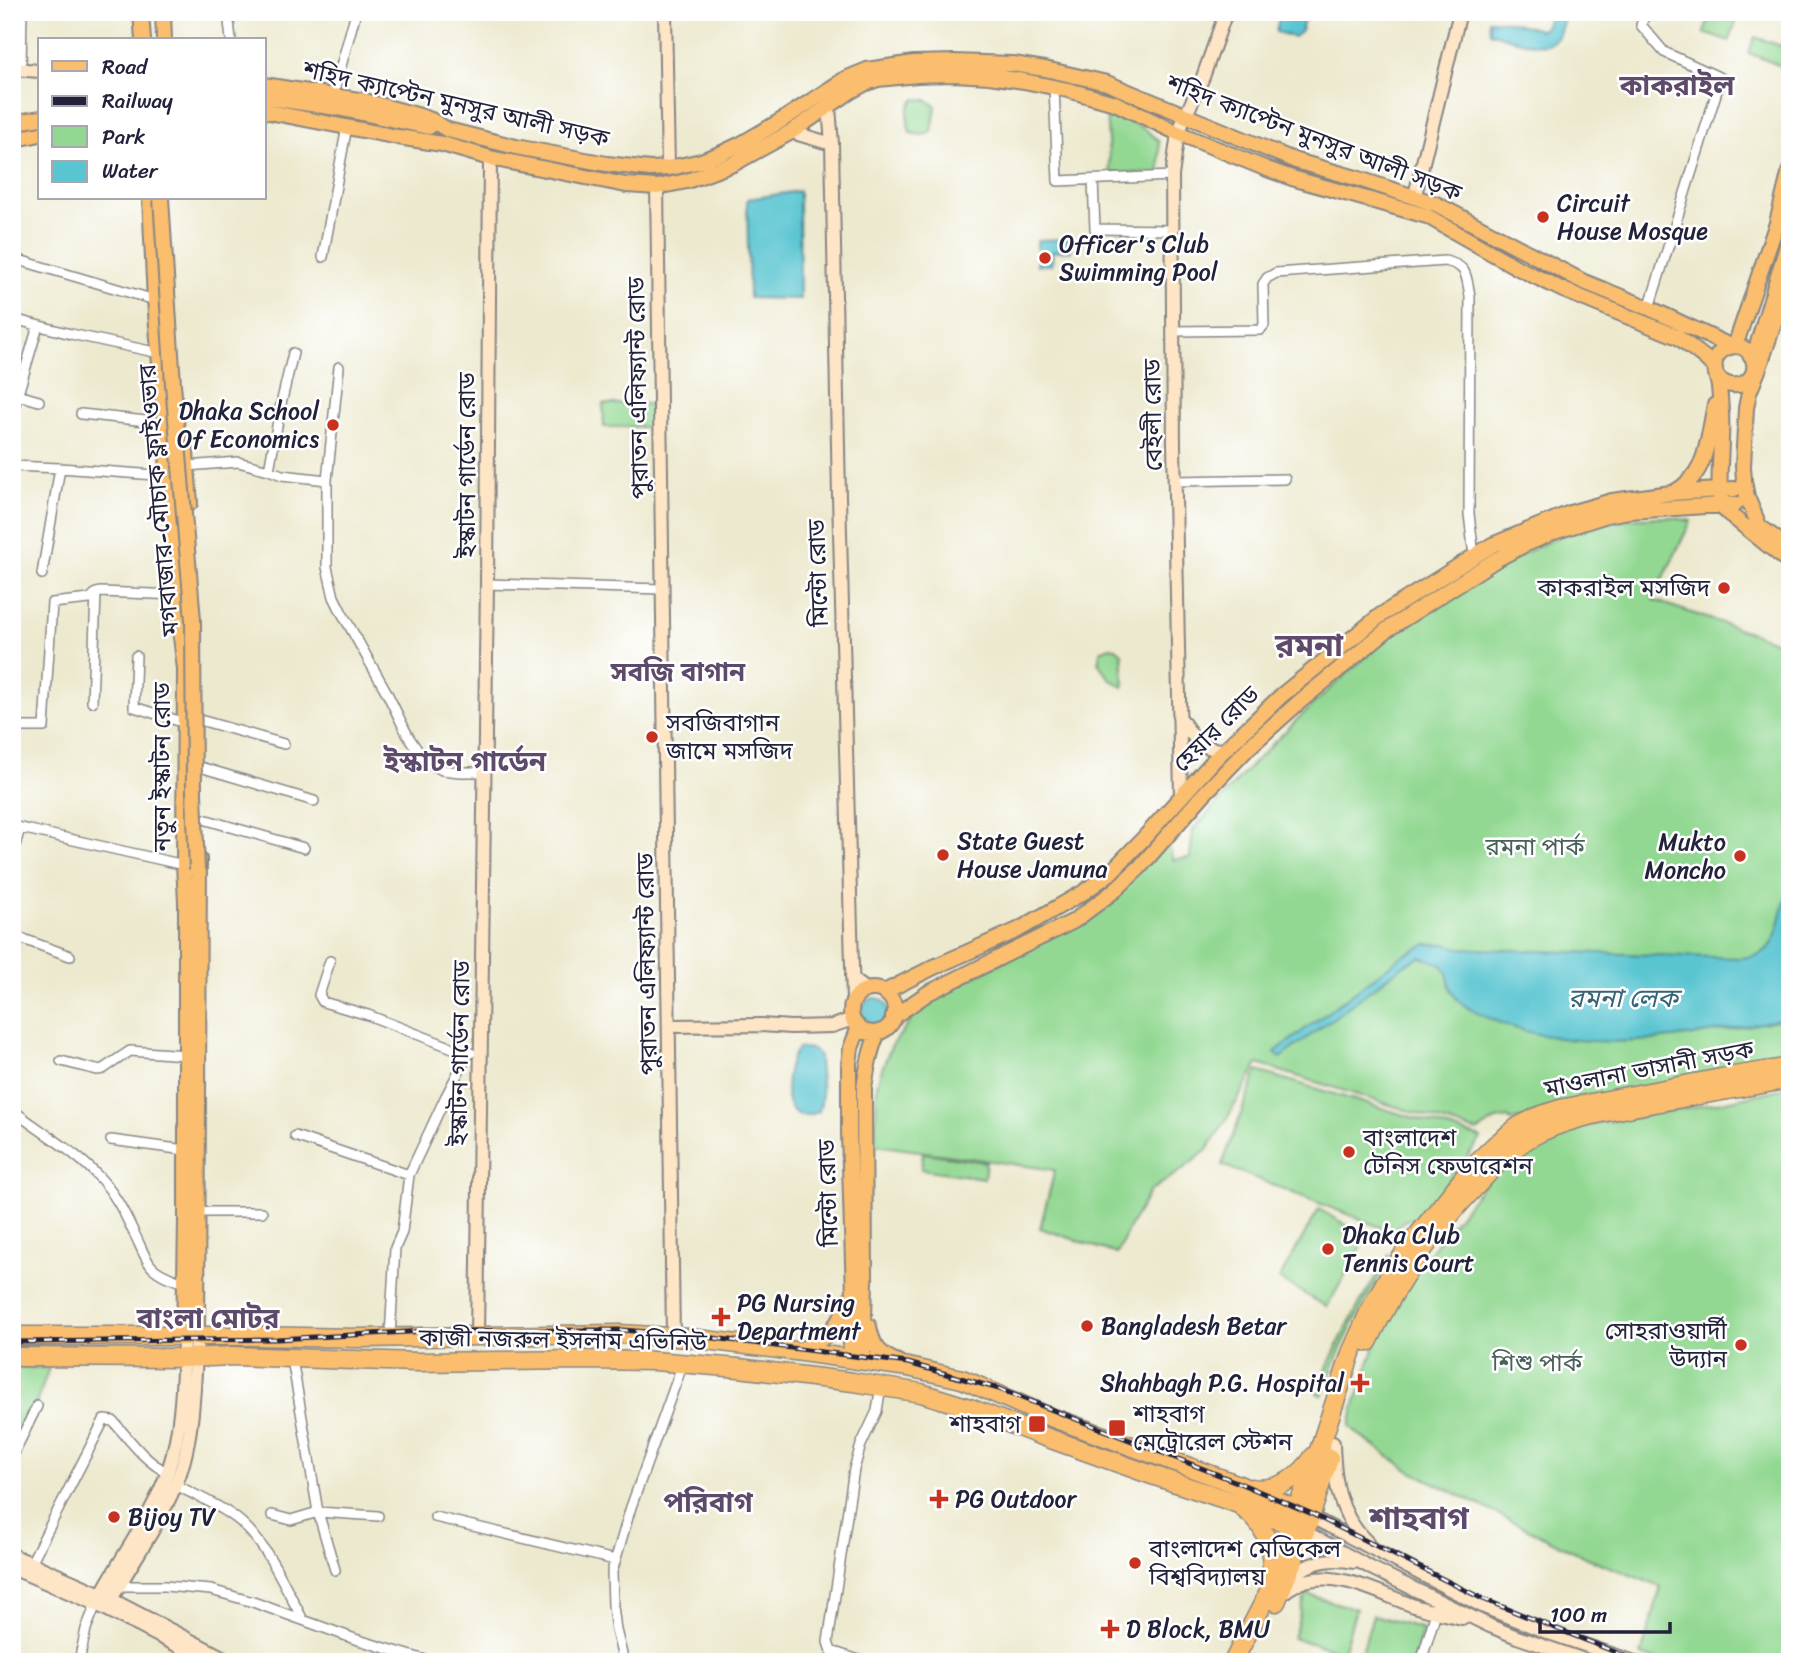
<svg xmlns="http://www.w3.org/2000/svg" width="1802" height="1674" font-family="Sriracha,'Noto Sans Bengali',sans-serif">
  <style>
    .green { fill: #92d892; stroke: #5a7d66; stroke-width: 2 }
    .water { fill: #59c5d0; stroke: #3e7486; stroke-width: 2 }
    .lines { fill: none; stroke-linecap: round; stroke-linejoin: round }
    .street-casing { stroke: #888685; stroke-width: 12 }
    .secondary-casing { stroke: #888685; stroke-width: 16 }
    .primary-casing { stroke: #888685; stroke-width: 18 }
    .highway-casing { stroke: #888685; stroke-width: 21 }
    .street { stroke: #fff; stroke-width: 9 }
    .secondary { stroke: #fde5c5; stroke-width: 12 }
    .primary { stroke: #fabe6e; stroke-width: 14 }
    .highway { stroke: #fabe6e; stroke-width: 18 }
    .rail-casing { stroke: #22223b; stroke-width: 5 }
    .rail { stroke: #fff; stroke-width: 2.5; stroke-dasharray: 8; stroke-linecap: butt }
    .primary-bridge-casing { stroke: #888685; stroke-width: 18; stroke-linecap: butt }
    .primary-bridge { stroke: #fabe6e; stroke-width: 14 }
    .poi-dot { fill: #c8321e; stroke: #fff; stroke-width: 2.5 }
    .labels { text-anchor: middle; stroke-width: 5; stroke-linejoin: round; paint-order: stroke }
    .street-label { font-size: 24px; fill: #22223b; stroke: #fff }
    .poi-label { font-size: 24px; fill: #22223b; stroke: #fff; text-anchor: start }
    .park-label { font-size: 24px; fill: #496259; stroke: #fff }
    .neighbourhood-label { font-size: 26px; font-weight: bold; fill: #5e4a6a; stroke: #fff }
    .water-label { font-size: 26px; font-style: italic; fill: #386377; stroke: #fff }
    .quarter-label { font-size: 28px; font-weight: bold; fill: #5e4a6a; stroke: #fff }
    .district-label { font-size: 32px; font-weight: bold; fill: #5e4a6a; stroke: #fff }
  </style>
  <rect width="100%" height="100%" fill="#fff"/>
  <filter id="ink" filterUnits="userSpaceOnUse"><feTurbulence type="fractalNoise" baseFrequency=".0143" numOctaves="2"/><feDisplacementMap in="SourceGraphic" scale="14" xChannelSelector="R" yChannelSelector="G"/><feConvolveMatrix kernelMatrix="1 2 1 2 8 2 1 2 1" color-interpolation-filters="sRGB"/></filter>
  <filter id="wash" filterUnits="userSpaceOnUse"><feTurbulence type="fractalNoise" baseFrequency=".00686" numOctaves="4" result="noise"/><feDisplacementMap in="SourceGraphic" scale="28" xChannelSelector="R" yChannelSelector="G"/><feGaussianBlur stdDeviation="1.57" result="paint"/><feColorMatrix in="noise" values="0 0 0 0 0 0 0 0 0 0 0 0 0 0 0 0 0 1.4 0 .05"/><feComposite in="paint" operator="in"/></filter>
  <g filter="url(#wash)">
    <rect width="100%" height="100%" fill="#ede9cf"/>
    <path class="green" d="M1711 12 1739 13 1729 42 1704 33Z
      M1755 37 1790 49 1789 69 1748 53Z
      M916 99 927 100 936 106 932 132C926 136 917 135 910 133 907 123 905 105 916 99Z
      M1106 109 1145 129 1159 141 1160 173H1110Z
      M603 404H651L652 427H604Z
      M1670 517 1691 521 1653 600 1790 646V1060L1511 1121 1508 1118 1496 1120 1477 1132 1258 1064 1226 1120 1207 1150 1182 1170 1150 1191 1129 1228 1117 1254 1040 1228 1055 1170 875 1145 877 1084 883 1066 891 1047 917 1012 938 995 1077 923 1167 843 1169 845 1173 860 1190 858 1193 830 1255 761 1313 704 1391 634 1445 598 1525 553 1560 536 1600 524 1635 518Z
      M1110 647 1116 648 1122 653 1124 684 1123 687 1111 680 1101 667 1098 661 1100 660V651Z
      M1257 1071 1478 1137 1481 1139 1419 1218C1406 1218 1401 1220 1395 1233L1222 1165Z
      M1790 1087V1662H1662L1641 1655 1661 1587 1585 1557 1410 1471 1358 1434 1350 1426 1356 1400 1377 1341 1421 1263 1488 1179 1541 1138 1580 1127 1722 1102Z
      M923 1153 986 1162 984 1178 921 1169Z
      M1319 1209 1367 1237 1327 1307 1279 1279Z
      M1389 1255 1392 1257C1364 1301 1339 1346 1322 1396L1317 1393C1335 1344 1361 1300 1389 1255Z
      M12 1367 49 1368 28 1426 12 1462Z
      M1306 1594 1356 1609 1343 1652 1293 1638Z
      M1373 1615 1423 1629 1413 1662H1374L1360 1658Z"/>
    <path class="water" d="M1276 12H1306L1301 31 1294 37 1276 32 1279 18Z
      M1551 12H1566C1563 20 1561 33 1556 39 1545 53 1504 36 1490 32L1489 20 1508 21 1540 30 1545 27Z
      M799 191 800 299 749 298 747 199Z
      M1071 239V251H1053L1052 265H1037V240Z
      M1790 882V1017C1693 1038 1579 1060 1486 1017 1473 1011 1459 1005 1452 992 1450 988 1449 981 1448 977 1446 962 1432 961 1420 957L1404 965 1280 1058 1275 1052 1403 955 1427 944H1445L1459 948 1480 949 1740 958C1749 957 1759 956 1766 950 1780 938 1783 900 1790 882Z
      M862 1011a13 13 0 1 1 26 0a13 13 0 1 1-26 0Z
      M799 1048C808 1049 815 1047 819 1057 819 1076 825 1094 819 1111 775 1133 783 1061 799 1048Z"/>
  </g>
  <g filter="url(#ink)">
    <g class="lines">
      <defs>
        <path id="street" d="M228 12 231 40
          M1646 12 1641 25 1664 52 1721 78 1649 308
          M21 70 22 12
          M1054 87 1058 181 1172 176
          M333 95 356 12
          M1093 180 1095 229 1172 230
          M323 257 347 126
          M12 258 155 300
          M1173 331 1260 330 1264 325 1263 284 1267 278 1276 273 1445 261C1468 266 1466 275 1470 296L1469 514 1474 556
          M12 339 17 323 21 321 71 334 159 353
          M339 367 327 480V567L334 597 342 613 386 691 408 736 424 760 442 770 460 772H484
          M18 395 39 401
          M12 414 38 326
          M81 414 165 423
          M12 466 60 468 169 476
          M187 466 238 462 269 470 282 475 327 480
          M269 470 281 404 293 353
          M1175 481 1285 479
          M42 574 60 468
          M487 584 662 589
          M136 656 134 707 185 723
          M92 702 96 593
          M200 720 284 744
          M12 727H44L52 603 90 599 96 593 100 592 179 595
          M200 767 314 801
          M200 818 304 848
          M12 826 184 865
          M12 857 20 828
          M12 935 70 956
          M330 961 319 995 323 1002 368 1015 468 1054 471 1053
          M61 1061 97 1070 103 1069 130 1051 186 1055
          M12 1116 16 1114H18C44 1134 73 1150 96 1174 113 1190 124 1212 134 1233 140 1244 144 1258 152 1267 161 1276 174 1279 186 1284
          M295 1136 409 1175
          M111 1140 185 1150
          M199 1212H262
          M390 1337 395 1248 402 1232 409 1175 446 1096 468 1054
          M292 1359 318 1512 378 1516
          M12 1457 37 1406
          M176 1485C198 1497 229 1509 246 1527 270 1551 287 1590 303 1620
          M272 1515 291 1520 318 1512 335 1570
          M435 1517 615 1560
          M31 1563 104 1420 113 1421C129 1439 145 1462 167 1472
          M119 1586H165L211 1590 253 1602 355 1639 432 1662
          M79 1662 86 1629 96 1604
          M624 1662 616 1630 613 1606 612 1572 631 1507 683 1363
          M865 1662 831 1651 828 1642 854 1469 861 1445 877 1411 881 1386
          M1421 1662 1436 1612"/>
        <path id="secondary" d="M665 12 668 168
          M12 69 40 71
          M829 107 832 144 839 497 853 1001
          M791 132 832 144
          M657 187 673 1337
          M1415 195 1460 12
          M1179 716C1191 735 1200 750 1224 750
          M1181 798 1174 445 1172 176 1178 133 1203 77 1226 12
          M852 976 855 981 867 990
          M669 1026 761 1025 791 1027 832 1026 853 1019
          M477 1336 487 584 490 158
          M1333 1443C1334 1480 1338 1514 1367 1542
          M1304 1513 1484 1607 1549 1633 1635 1662
          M1298 1528 1371 1568 1490 1626 1517 1637 1590 1662
          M12 1555 101 1594 232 1662
          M12 1568 96 1604 209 1662
          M1287 1581C1305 1563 1329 1556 1354 1562
          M1281 1595C1319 1559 1373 1591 1414 1606 1429 1611 1446 1614 1462 1618
          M96 1604C119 1559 151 1519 168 1471 182 1430 183 1379 184 1337
          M106 1609C128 1567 157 1529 175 1486 194 1444 194 1383 197 1337"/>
        <path id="primary" d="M141 12 143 40
          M163 12 164 40
          M264 85 365 101 420 116 431 120 448 130 516 147 607 164 650 169 668 168 679 166 701 161 722 153 741 144 782 120 845 79 867 70 914 63 954 62 1013 64 1045 69 1107 83 1296 161 1356 178 1436 204 1582 281 1649 308 1730 346
          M264 97 337 108 429 127
          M264 111 398 137 442 144 490 158 626 185 657 187 687 181 733 164 791 132 851 91 864 84 878 79 917 75 954 74 989 76 1024 81 1068 90 1115 103 1178 133 1267 169 1292 178 1427 216 1518 268 1563 290 1678 337 1705 358 1715 368
          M12 123 40 118
          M12 140 40 134
          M150 198 155 300 181 637 185 669 184 865 186 902V1221L184 1337
          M1735 346 1777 223 1790 170
          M1754 356 1790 236
          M1718 378C1739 398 1766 373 1749 353 1745 347 1737 345 1730 347 1723 348 1717 354 1715 361 1713 370 1718 378 1719 387 1721 405 1722 422 1721 440 1721 457 1717 490 1722 505 1723 509 1725 510 1728 513L1790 563
          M185 440 190 503
          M1673 493C1709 474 1707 439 1715 405
          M1756 524 1790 549
          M1760 528 1747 497 1744 481 1743 466 1746 408 1749 393 1759 368 1790 276
          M851 1011a22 22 0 1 1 44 0a22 22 0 1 1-44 0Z
          M884 992 934 967 1018 930 1084 892 1110 873 1143 839 1216 758 1282 695 1381 615 1492 545 1570 513 1612 501 1671 493 1734 489
          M893 1017 928 993 1074 921 1114 891 1139 868 1202 796 1248 748 1298 703 1388 629 1497 559 1524 545 1557 531 1607 515 1629 511 1736 504
          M869 1326C872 1345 879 1355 898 1362
          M197 1337 199 859
          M796 1350C823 1345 841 1324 849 1299
          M850 1358 854 1295 849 1133V1064L851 1048 859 1027
          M863 1360 865 1280 864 1089C867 1068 870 1050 878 1032"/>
        <path id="highway" d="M12 1336H248L359 1338 619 1334 689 1338 795 1351 908 1367 962 1379 1045 1415 1239 1485 1304 1513
          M1368 1342C1396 1284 1435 1228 1480 1182 1498 1162 1517 1143 1541 1132 1576 1116 1616 1110 1654 1103 1699 1095 1744 1087 1790 1079
          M12 1357 184 1358 234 1356 417 1362 585 1360 654 1361 739 1368 853 1382 921 1393 970 1408 1034 1433 1152 1475 1233 1502 1298 1528
          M1252 1488C1277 1492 1301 1477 1314 1456
          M1245 1510C1265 1524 1272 1548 1272 1571
          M1276 1602 1308 1524 1329 1458
          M1233 1662 1269 1592 1293 1518 1313 1468 1351 1353 1371 1308 1386 1281 1409 1246 1473 1166 1495 1145 1519 1126 1539 1116 1560 1109 1721 1078 1790 1067"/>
      </defs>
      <use href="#street" class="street-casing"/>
      <use href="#secondary" class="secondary-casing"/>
      <use href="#primary" class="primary-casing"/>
      <use href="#highway" class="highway-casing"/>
      <use href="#street" class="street"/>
      <use href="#secondary" class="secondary"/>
      <use href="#primary" class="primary"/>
      <use href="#highway" class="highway"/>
      <defs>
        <path id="rail" d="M12 1342 277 1339 427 1331 621 1330 690 1335 908 1363 999 1389 1237 1482 1310 1513 1483 1599 1640 1662"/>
      </defs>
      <use href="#rail" class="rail-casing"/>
      <use href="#rail" class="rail"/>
      <defs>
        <path id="primary-bridge" d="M161 198 173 384 193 620 194 793 197 870"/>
      </defs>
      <use href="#primary-bridge" class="primary-bridge-casing"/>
      <use href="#primary-bridge" class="primary-bridge"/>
    </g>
  </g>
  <g class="poi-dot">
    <circle cx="1543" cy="217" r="7"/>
    <circle cx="1045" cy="258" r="7"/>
    <circle cx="333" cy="425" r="7"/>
    <circle cx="1724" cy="588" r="7"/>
    <circle cx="652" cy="737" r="7"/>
    <circle cx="943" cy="855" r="7"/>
    <circle cx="1740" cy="856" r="7"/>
    <circle cx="1349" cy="1152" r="7"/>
    <circle cx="1328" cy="1249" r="7"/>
    <path d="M717.5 1306.5h7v7h7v7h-7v7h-7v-7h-7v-7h7z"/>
    <circle cx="1087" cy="1326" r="7"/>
    <circle cx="1741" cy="1345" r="7"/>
    <path d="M1356.5 1372.5h7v7h7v7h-7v7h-7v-7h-7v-7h7z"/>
    <rect x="1028" y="1415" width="18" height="18" rx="3.5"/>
    <rect x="1108" y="1419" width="18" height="18" rx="3.5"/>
    <path d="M935.5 1488.5h7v7h7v7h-7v7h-7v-7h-7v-7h7z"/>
    <circle cx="114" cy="1517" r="7"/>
    <circle cx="1135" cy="1563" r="7"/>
    <path d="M1106.5 1618.5h7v7h7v7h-7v7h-7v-7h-7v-7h7z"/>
  </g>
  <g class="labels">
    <g class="street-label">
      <text transform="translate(456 104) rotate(13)" y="8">শহিদ ক্যাপ্টেন মুনসুর আলী সড়ক</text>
      <text transform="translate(1314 138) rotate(21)" y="8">শহিদ ক্যাপ্টেন মুনসুর আলী সড়ক</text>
      <text transform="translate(638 388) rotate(-91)" y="8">পুরাতন এলিফ্যান্ট রোড</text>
      <text transform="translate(1153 415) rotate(-91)" y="8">বেইলী রোড</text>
      <text transform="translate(467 465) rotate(-90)" y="8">ইস্কাটন গার্ডেন রোড</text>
      <text transform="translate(159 500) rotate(-95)" y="8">মগবাজার-মৌচাক ফ্লাইওভার</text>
      <text transform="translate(818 573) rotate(-92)" y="8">মিন্টো রোড</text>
      <text transform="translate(1216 729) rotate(-45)" y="8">হেয়ার রোড</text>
      <text transform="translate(162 767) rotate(-90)" y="8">নতুন ইস্কাটন রোড</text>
      <text transform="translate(647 964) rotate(-91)" y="8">পুরাতন এলিফ্যান্ট রোড</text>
      <text transform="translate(460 1053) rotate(-89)" y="8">ইস্কাটন গার্ডেন রোড</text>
      <text transform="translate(1649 1069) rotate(-11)" y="8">মাওলানা ভাসানী সড়ক</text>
      <text transform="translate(828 1193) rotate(-92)" y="8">মিন্টো রোড</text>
      <text transform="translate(563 1340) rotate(1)" y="8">কাজী নজরুল ইসলাম এভিনিউ</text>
    </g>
    <g class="poi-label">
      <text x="1557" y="211">Circuit<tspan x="1557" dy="28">House Mosque</tspan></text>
      <text x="1059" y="252">Officer's Club<tspan x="1059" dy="28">Swimming Pool</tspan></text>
      <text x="319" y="419" text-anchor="end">Dhaka School<tspan x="319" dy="28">Of Economics</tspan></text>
      <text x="1710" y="596" text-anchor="end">কাকরাইল মসজিদ</text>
      <text x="666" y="731">সবজিবাগান<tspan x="666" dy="28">জামে মসজিদ</tspan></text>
      <text x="957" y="849">State Guest<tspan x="957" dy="28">House Jamuna</tspan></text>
      <text x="1726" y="850" text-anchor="end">Mukto<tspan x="1726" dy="28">Moncho</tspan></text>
      <text x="1363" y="1146">বাংলাদেশ<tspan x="1363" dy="28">টেনিস ফেডারেশন</tspan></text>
      <text x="1342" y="1243">Dhaka Club<tspan x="1342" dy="28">Tennis Court</tspan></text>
      <text x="737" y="1311">PG Nursing<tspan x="737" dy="28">Department</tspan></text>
      <text x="1101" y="1334">Bangladesh Betar</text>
      <text x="1727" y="1339" text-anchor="end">সোহরাওয়ার্দী<tspan x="1727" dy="28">উদ্যান</tspan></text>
      <text x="1344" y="1391" text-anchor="end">Shahbagh P.G. Hospital</text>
      <text x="1133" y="1422">শাহবাগ<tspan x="1133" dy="28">মেট্রোরেল স্টেশন</tspan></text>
      <text x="1021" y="1432" text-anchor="end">শাহবাগ</text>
      <text x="955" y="1507">PG Outdoor</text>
      <text x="128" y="1525">Bijoy TV</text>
      <text x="1149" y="1557">বাংলাদেশ মেডিকেল<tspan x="1149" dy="28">বিশ্ববিদ্যালয়</tspan></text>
      <text x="1126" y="1637">D Block, BMU</text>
    </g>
    <g class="park-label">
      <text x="1535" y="855">রমনা পার্ক</text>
      <text x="1537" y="1371">শিশু পার্ক</text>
    </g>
    <g class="neighbourhood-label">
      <text x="678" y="681">সবজি বাগান</text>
    </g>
    <g class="water-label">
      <text x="1623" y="1007">রমনা লেক</text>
    </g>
    <g class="quarter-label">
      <text x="1677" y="95">কাকরাইল</text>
      <text x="465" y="771">ইস্কাটন গার্ডেন</text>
      <text x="208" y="1328">বাংলা মোটর</text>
      <text x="708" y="1512">পরিবাগ</text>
    </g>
    <g class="district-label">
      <text x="1309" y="656">রমনা</text>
      <text x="1419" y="1529">শাহবাগ</text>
    </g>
  </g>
  <rect width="1802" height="1674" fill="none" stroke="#fff" stroke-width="42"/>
  <rect x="38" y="38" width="228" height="161" fill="#ffffff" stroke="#a7a7b1" stroke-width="2"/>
  <rect x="52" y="61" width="35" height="10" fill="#fabe6e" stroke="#a7a7b1" stroke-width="2"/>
  <text x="102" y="74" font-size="21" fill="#22223b">Road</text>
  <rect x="52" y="96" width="35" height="10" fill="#22223b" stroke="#a7a7b1" stroke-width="2"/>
  <text x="102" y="108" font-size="21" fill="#22223b">Railway</text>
  <rect x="52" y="126" width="35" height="21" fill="#92d892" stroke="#a7a7b1" stroke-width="2"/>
  <text x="102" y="144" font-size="21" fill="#22223b">Park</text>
  <rect x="52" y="161" width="35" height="21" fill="#59c5d0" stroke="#a7a7b1" stroke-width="2"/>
  <text x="102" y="178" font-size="21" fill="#22223b">Water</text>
  <path d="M1540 1622v10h130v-10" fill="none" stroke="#22223b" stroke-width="3.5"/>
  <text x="1550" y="1622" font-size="21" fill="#22223b" stroke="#ffffff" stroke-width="5" paint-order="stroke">100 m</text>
</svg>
